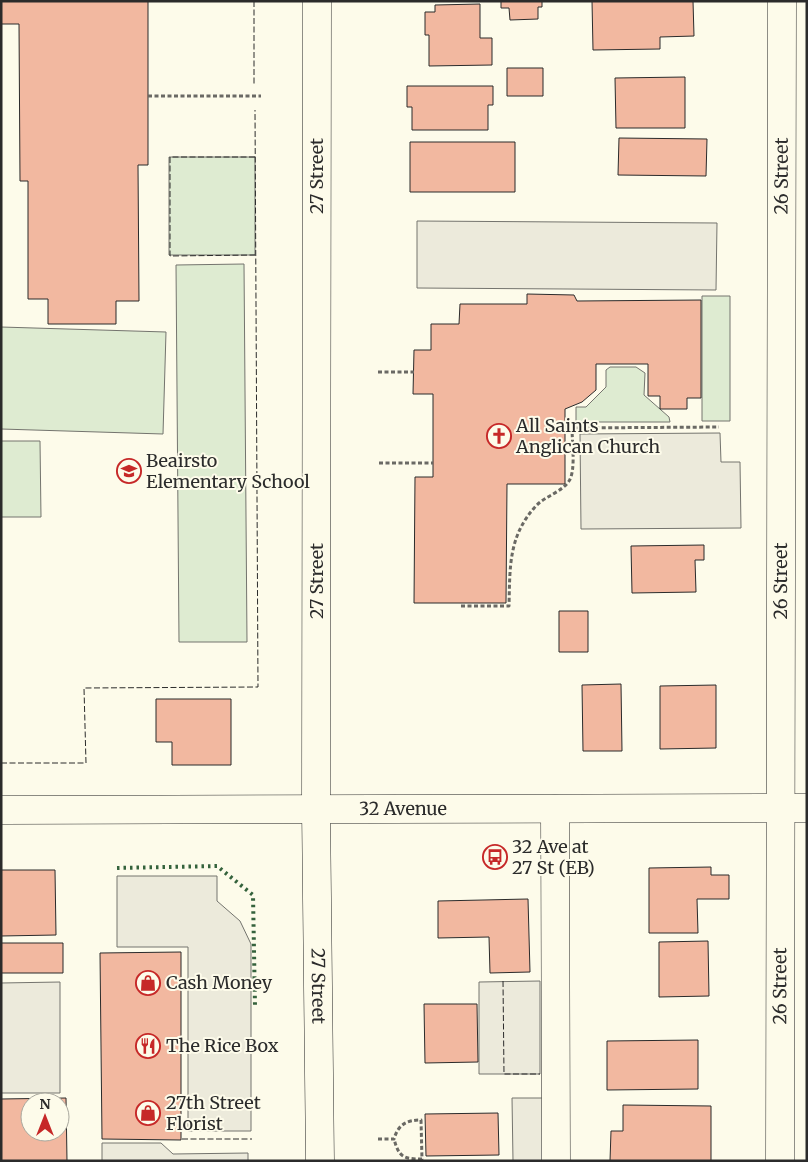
<svg xmlns="http://www.w3.org/2000/svg" width="808" height="1162" font-family="Merriweather,serif">
  <style>
    .green { fill: #deebd1; stroke: #74746e }
    .parking { fill: #eceadb; stroke: #74746e }
    .building { fill: #f2b8a0; stroke: #2b2b2b; fill-rule: evenodd }
    .lines { fill: none; stroke-linecap: round; stroke-linejoin: round }
    .minor-casing { stroke: #2b2b2b; stroke-width: 29 }
    .major-casing { stroke: #2b2b2b; stroke-width: 29 }
    .path { stroke: #6a6964; stroke-width: 3; stroke-dasharray: 4 2.5; stroke-linecap: butt }
    .minor { stroke: #fdfbea; stroke-width: 28 }
    .major { stroke: #fdfbea; stroke-width: 28 }
    .hedge { stroke: #34623c; stroke-width: 4; stroke-dasharray: 2.5 4; stroke-linecap: butt }
    .fence { stroke: #2b2b2b; stroke-width: 1; stroke-dasharray: 6 2.5; stroke-linecap: butt }
    .labels { text-anchor: middle; stroke-width: 4; stroke-linejoin: round; paint-order: stroke }
    .street-label { font-size: 18px; fill: #2b2b2b; stroke: #fdfbea }
    .poi-label { font-size: 18px; fill: #2b2b2b; stroke: #fdfbea; text-anchor: start }
  </style>
  <rect width="100%" height="100%" fill="#fdfbea"/>
  <path class="green" d="M169 157H255V255H169Z
    M244 264 247 642H179L176 265Z
    M702 296H730V421H702Z
    M1 327 166 332 163 434 1 429Z
    M610 367H636L645 373 644 395 669 417 670 422H576V407H586L606 387V370Z
    M1 441H40L41 517H1Z"/>
  <path class="parking" d="M417 221 717 223 716 290 417 288Z
    M720 433 721 462H740L741 528 581 529 580 434Z
    M117 876H217V901L240 921 251 944V1131H188V947H117Z
    M540 981V1074H479V982Z
    M60 982V1093H1V983Z
    M512 1098H544L545 1161H513Z
    M102 1143H161L173 1154 248 1153V1161H102Z"/>
  <path class="building" d="M1 1H148V165H138L139 301H116V324H48V299H28V181H20L19 24H1Z
    M501 1H542V7H538V19L510 20 509 8H501Z
    M592 1H693L694 36 660 37V49L593 50Z
    M480 4V38H492V65L429 66V35H425V12H435V5Z
    M507 68H543V96H507Z
    M685 77V128H616L615 78Z
    M407 86H493V105H488V130H412V107H407Z
    M619 138 707 139 706 176 618 175Z
    M410 142H515V192H410Z
    M527 294 574 295 577 301 701 300V398H687V409H660V396H648V364H596V390L582 402 565 409V484H507L506 603H414L415 477H433V394H413L414 350H431V324H459L460 304H527Z
    M704 545V560H695L696 592 632 593 631 546Z
    M559 611H588V652H559Z
    M621 684 622 751H583L582 685Z
    M716 685V748L660 749V686Z
    M156 699H231V765H172V742H156Z
    M711 867V875H729V899H697L698 933H649V868Z
    M1 870H55L56 935 1 936Z
    M528 899 530 972 490 973 489 937 438 938V901Z
    M708 941 709 996 659 997V942Z
    M1 943H63V973H1Z
    M181 952V1140L102 1139 100 953Z
    M424 1004H477L478 1062 425 1063Z
    M698 1040V1089L607 1090V1041Z
    M66 1098 67 1161H1V1099ZM30 1102H60V1132H30Z
    M623 1105 711 1106V1161H610L611 1131H623Z
    M498 1113 499 1155 426 1156 425 1114Z"/>
  <g class="lines">
    <defs>
      <g id="minor">
        <path d="M555 809 556 1161"/>
        <path id="s1" d="M1 810 807 808"/>
        <path id="s2" d="M780 1161 782 1"/>
      </g>
      <g id="major">
        <path id="s3" d="M317 1 316 810 320 1161"/>
      </g>
    </defs>
    <use href="#minor" class="minor-casing"/>
    <use href="#major" class="major-casing"/>
    <path class="path" d="M148 96H261
      M378 372H414
      M379 463H433
      M461 606H509C510 568 508 536 536 506 545 496 562 492 569 481 576 471 572 441 572 428L719 427
      M378 1139H394C398 1125 406 1120 421 1120L422 1159C403 1159 399 1157 394 1139"/>
    <use href="#minor" class="minor"/>
    <use href="#major" class="major"/>
    <path class="hedge" d="M117 868 217 866 253 895 255 1006"/>
    <path class="fence" d="M254 1V85
      M255 157H170V256L255 255
      M1 763H86L84 688 258 687 255 110
      M503 981 504 1074H540
      M182 1139H252"/>
  </g>
  <defs>
    <symbol id="church-ring" viewBox="-11 -11 22 22"><circle r="9.5" fill="#fdfbea" stroke="#c62828" stroke-width="1.5"/><path d="M-1.2-6h2.4v3.5h3.3v2.4h-3.3V6h-2.4V-.1h-3.3v-2.4h3.3Z" fill="#c62828"/></symbol>
    <symbol id="school-ring" viewBox="-11 -11 22 22"><circle r="9.5" fill="#fdfbea" stroke="#c62828" stroke-width="1.5"/><path d="M0-5L7-2L0 1L-7-2ZM-4 1L0 2.5L4 1V4Q0 6-4 4Z" fill="#c62828"/></symbol>
    <symbol id="bus-ring" viewBox="-11 -11 22 22"><circle r="9.5" fill="#fdfbea" stroke="#c62828" stroke-width="1.5"/><path d="M-5-6H5V4H4V6H2V4H-2V6H-4V4H-5ZM-3.5-4V0h7V-4ZM-3.5 1.2v1.5H-2V1.2ZM2 1.2v1.5H3.5V1.2Z" fill="#c62828"/></symbol>
    <symbol id="shop-ring" viewBox="-11 -11 22 22"><circle r="9.5" fill="#fdfbea" stroke="#c62828" stroke-width="1.5"/><path d="M-5-2.5h2.3a2.7 3.5 0 0 1 5.4 0H5L5.5 6h-11ZM-1.5-2.5h3a1.5 2.3 0 0 0-3 0Z" fill="#c62828"/></symbol>
    <symbol id="restaurant-ring" viewBox="-11 -11 22 22"><circle r="9.5" fill="#fdfbea" stroke="#c62828" stroke-width="1.5"/><path d="M-5-6h1v4h1v-4h1v4h1v-4h1v5L-1.5 .5V6h-2V.5L-5-1ZM5-6V6H3V1.5H1.5Q1.5-4 5-6Z" fill="#c62828"/></symbol>
  </defs>
  <g fill-rule="evenodd">
    <use href="#church-ring" x="485" y="422" width="28" height="28"/>
    <use href="#school-ring" x="115" y="457" width="28" height="28"/>
    <use href="#bus-ring" x="481" y="843" width="28" height="28"/>
    <use href="#shop-ring" x="134" y="969" width="28" height="28"/>
    <use href="#restaurant-ring" x="134" y="1032" width="28" height="28"/>
    <use href="#shop-ring" x="134" y="1099" width="28" height="28"/>
  </g>
  <g class="labels">
    <g class="street-label">
      <text transform="translate(317 176) rotate(-90)" y="6">27 Street</text>
      <text dy="6" stroke="none"><textPath href="#s2" startOffset="985">26 Street</textPath></text>
      <text transform="translate(317 581) rotate(-90)" y="6">27 Street</text>
      <text dy="6" stroke="none"><textPath href="#s2" startOffset="580">26 Street</textPath></text>
      <text dy="6" stroke="none"><textPath href="#s1" startOffset="402">32 Avenue</textPath></text>
      <text dy="6" stroke="none"><textPath href="#s3" startOffset="985">27 Street</textPath></text>
      <text dy="6" stroke="none"><textPath href="#s2" startOffset="175">26 Street</textPath></text>
    </g>
    <g class="poi-label">
      <text x="516" y="432">All Saints<tspan x="516" dy="21">Anglican Church</tspan></text>
      <text x="146" y="467">Beairsto<tspan x="146" dy="21">Elementary School</tspan></text>
      <text x="512" y="853">32 Ave at<tspan x="512" dy="21">27 St (EB)</tspan></text>
      <text x="166" y="989">Cash Money</text>
      <text x="166" y="1052">The Rice Box</text>
      <text x="166" y="1109">27th Street<tspan x="166" dy="21">Florist</tspan></text>
    </g>
  </g>
  <rect width="808" height="1162" fill="none" stroke="#2b2b2b" stroke-width="5"/>
  <g transform="translate(45 1117)"><circle r="24" fill="#fdfbea" stroke="#a9a89e"/>
  <path d="M0-4L9 19L0 12L-9 19Z" fill="#c62828"/>
  <text y="-8" font-size="14" font-weight="bold" text-anchor="middle" fill="#2b2b2b">N</text>
  </g>
</svg>
